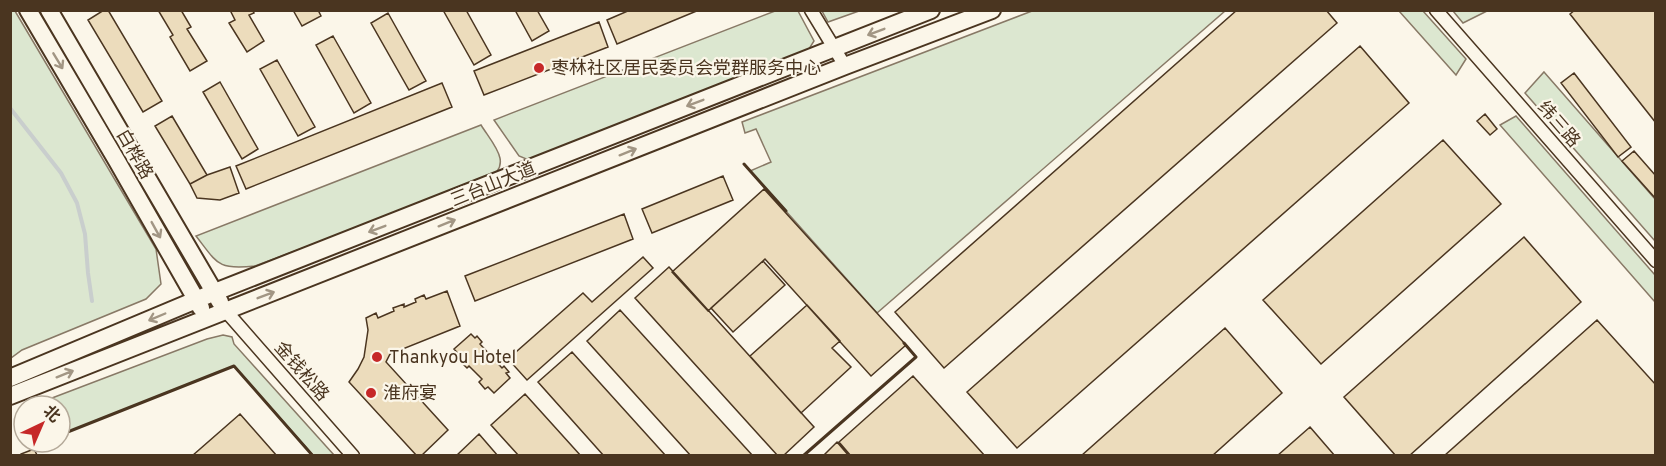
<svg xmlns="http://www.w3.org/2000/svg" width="1666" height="466" font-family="Overpass,'Noto Sans SC',sans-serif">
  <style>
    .green { fill: #dce7d0; stroke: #887966; stroke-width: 1.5 }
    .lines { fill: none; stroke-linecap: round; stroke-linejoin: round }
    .stream { stroke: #c9cecd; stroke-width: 4 }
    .building { fill: #ecdcbc; stroke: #4a3520; stroke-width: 1.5 }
    .street-casing { stroke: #4a3520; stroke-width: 15 }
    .secondary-casing { stroke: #4a3520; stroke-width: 20 }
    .street { stroke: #fbf6e9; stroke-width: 12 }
    .secondary { stroke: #fbf6e9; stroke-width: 16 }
    .wall { stroke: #4a3520; stroke-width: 3 }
    .oneway { stroke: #a29684 }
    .poi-dot { fill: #c62828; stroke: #fbf6e9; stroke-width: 2 }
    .labels { text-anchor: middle; stroke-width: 4.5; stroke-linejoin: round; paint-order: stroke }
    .poi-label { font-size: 18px; fill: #4a3520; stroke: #fbf6e9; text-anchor: start }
    .street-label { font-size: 18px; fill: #4a3520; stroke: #fbf6e9 }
  </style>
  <rect width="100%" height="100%" fill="#fbf6e9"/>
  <path class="green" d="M1489 10 1463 23 1453 11V10Z
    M15 11 156 249 161 284 146 299 22 350 11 358 10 11Z
    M775 11H798L814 41 809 49 531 161 519 156 494 120Z
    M822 11H859L828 22Z
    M1032 11H1225L877 313 750 171 771 162 756 129 745 133 742 122Z
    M1399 11H1423L1466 59 1456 75Z
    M1544 72 1655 199V241L1525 93Z
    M1516 116 1655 275V302L1500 125Z
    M481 125C492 143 515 165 487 179L255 266C217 270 218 264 196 236Z
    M223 335 232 337 234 344 334 455H313L234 366 60 435V406H31L207 339Z"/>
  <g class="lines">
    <path class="stream" d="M10 108 61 173 77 203 85 234 88 273 92 301"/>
  </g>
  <path class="building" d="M104 10H108L162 101 143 112 88 20Z
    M158 10H181L191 27 187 29 207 61 190 71 170 37 173 35Z
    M230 10H252L254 13 249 15 264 41 247 52 229 23 235 20Z
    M293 10H318L321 16 302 26Z
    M443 10H466L491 55 474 65Z
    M515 10H537L549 31 532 41Z
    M630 10H699L617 44 607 20Z
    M1237 10H1326L1337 23 944 368 895 312Z
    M1575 10H1656V123L1570 14Z
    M388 13 426 81 409 90 371 23Z
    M599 22 608 47 484 95 474 71Z
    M333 36 371 103 354 113 316 45Z
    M1360 46 1409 103 1017 448 967 392Z
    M277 60 315 127 298 136 260 69Z
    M1574 73 1631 147 1618 157 1561 83Z
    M220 82 258 149 242 159 203 92Z
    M442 83 452 107 246 189 236 166Z
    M1485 114 1497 129 1490 135 1477 121Z
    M172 116 207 175 190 184 155 126Z
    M1443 140 1501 204 1321 364 1263 300Z
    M1634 151 1656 176V199L1622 161Z
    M230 167 239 193 220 200 197 198 190 184 207 175Z
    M723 176 733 200 652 233 642 209Z
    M764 189 906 345 871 376 765 259 708 311 672 272Z
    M624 214 633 239 475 301 465 276Z
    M1524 237 1581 302 1409 456H1396L1344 397Z
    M643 257 653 268 527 380 508 359 583 293 592 302Z
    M763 261 785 285 733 332 711 308Z
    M669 267 814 427 783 456H778L635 298Z
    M447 291 460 326 390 354 386 362 448 430 421 456H417L349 382 358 369 364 357 368 330 366 318 376 313 378 318 394 311 393 308 404 304V307L416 302 415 299 424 295 426 299Z
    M807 305 840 341 832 348 851 367 801 413 750 356Z
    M620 310 753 456H691L587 341Z
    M1597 320 1656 385V456H1444Z
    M1225 328 1282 393 1212 456H1081Z
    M471 334 475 338 477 336 482 342 480 344 502 368 504 366 509 372 506 373 510 378 494 393 488 387 485 389 479 382 482 379 469 366 467 368 461 362 464 360 454 349Z
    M572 352 666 456H604L538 382Z
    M913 376 985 456H851L839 442Z
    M525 394 581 456H519L491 425Z
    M240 414 277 456H192Z
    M1310 427 1335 456H1277Z
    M479 434 498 456H456Z
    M837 442 849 456H823Z
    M34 449 37 455 21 456V454Z"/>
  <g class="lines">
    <defs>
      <path id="street" d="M811 10 845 66
        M1436 10 1656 261
        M225 310 353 456"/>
      <path id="secondary" d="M28 10 117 161 201 308
        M49 10 220 302
        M10 378 215 292 931 10
        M10 396 845 66 992 10"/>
    </defs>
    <use href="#street" class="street-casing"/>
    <use href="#secondary" class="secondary-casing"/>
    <use href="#street" class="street"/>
    <use href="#secondary" class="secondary"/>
    <path class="wall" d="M744 164 786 211
      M60 435 234 366 313 456
      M32 446 42 442
      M803 456 916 357 904 343"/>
  </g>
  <defs><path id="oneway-shaft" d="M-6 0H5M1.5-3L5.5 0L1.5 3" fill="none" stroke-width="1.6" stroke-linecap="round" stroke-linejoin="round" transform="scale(1.5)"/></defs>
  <g class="oneway">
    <use href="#oneway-shaft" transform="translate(876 32) rotate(159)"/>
    <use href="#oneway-shaft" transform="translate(58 61) rotate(59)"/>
    <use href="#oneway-shaft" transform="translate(695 103) rotate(159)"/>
    <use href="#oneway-shaft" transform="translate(628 152) rotate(-22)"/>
    <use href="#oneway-shaft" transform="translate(447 223) rotate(-22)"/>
    <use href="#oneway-shaft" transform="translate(377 229) rotate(159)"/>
    <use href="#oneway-shaft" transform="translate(156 230) rotate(61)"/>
    <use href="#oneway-shaft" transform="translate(266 295) rotate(-21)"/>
    <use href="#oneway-shaft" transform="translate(157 317) rotate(157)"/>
    <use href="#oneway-shaft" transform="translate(65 374) rotate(-22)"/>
  </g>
  <g class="poi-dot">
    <circle cx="539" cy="68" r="6"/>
    <circle cx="377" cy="357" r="6"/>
    <circle cx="371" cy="393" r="6"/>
  </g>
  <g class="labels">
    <g class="poi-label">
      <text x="551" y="74">枣林社区居民委员会党群服务中心</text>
      <text x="389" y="363">Thankyou Hotel</text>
      <text x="383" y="399">淮府宴</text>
    </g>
    <g class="street-label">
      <text transform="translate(1559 124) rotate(49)" y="6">纬三路</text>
      <text transform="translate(135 154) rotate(60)" y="6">白桦路</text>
      <text transform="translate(493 184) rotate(-22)" y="6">三台山大道</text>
      <text transform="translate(302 371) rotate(49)" y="6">金钱松路</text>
    </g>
  </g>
  <rect width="1666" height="466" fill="none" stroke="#4a3520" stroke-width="24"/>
  <g transform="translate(42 424) rotate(44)"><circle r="28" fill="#fbf6e9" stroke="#b4a999" stroke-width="1.5"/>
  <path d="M0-4.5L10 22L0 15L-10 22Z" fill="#c62828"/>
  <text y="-9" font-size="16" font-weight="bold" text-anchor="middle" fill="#4a3520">北</text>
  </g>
</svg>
